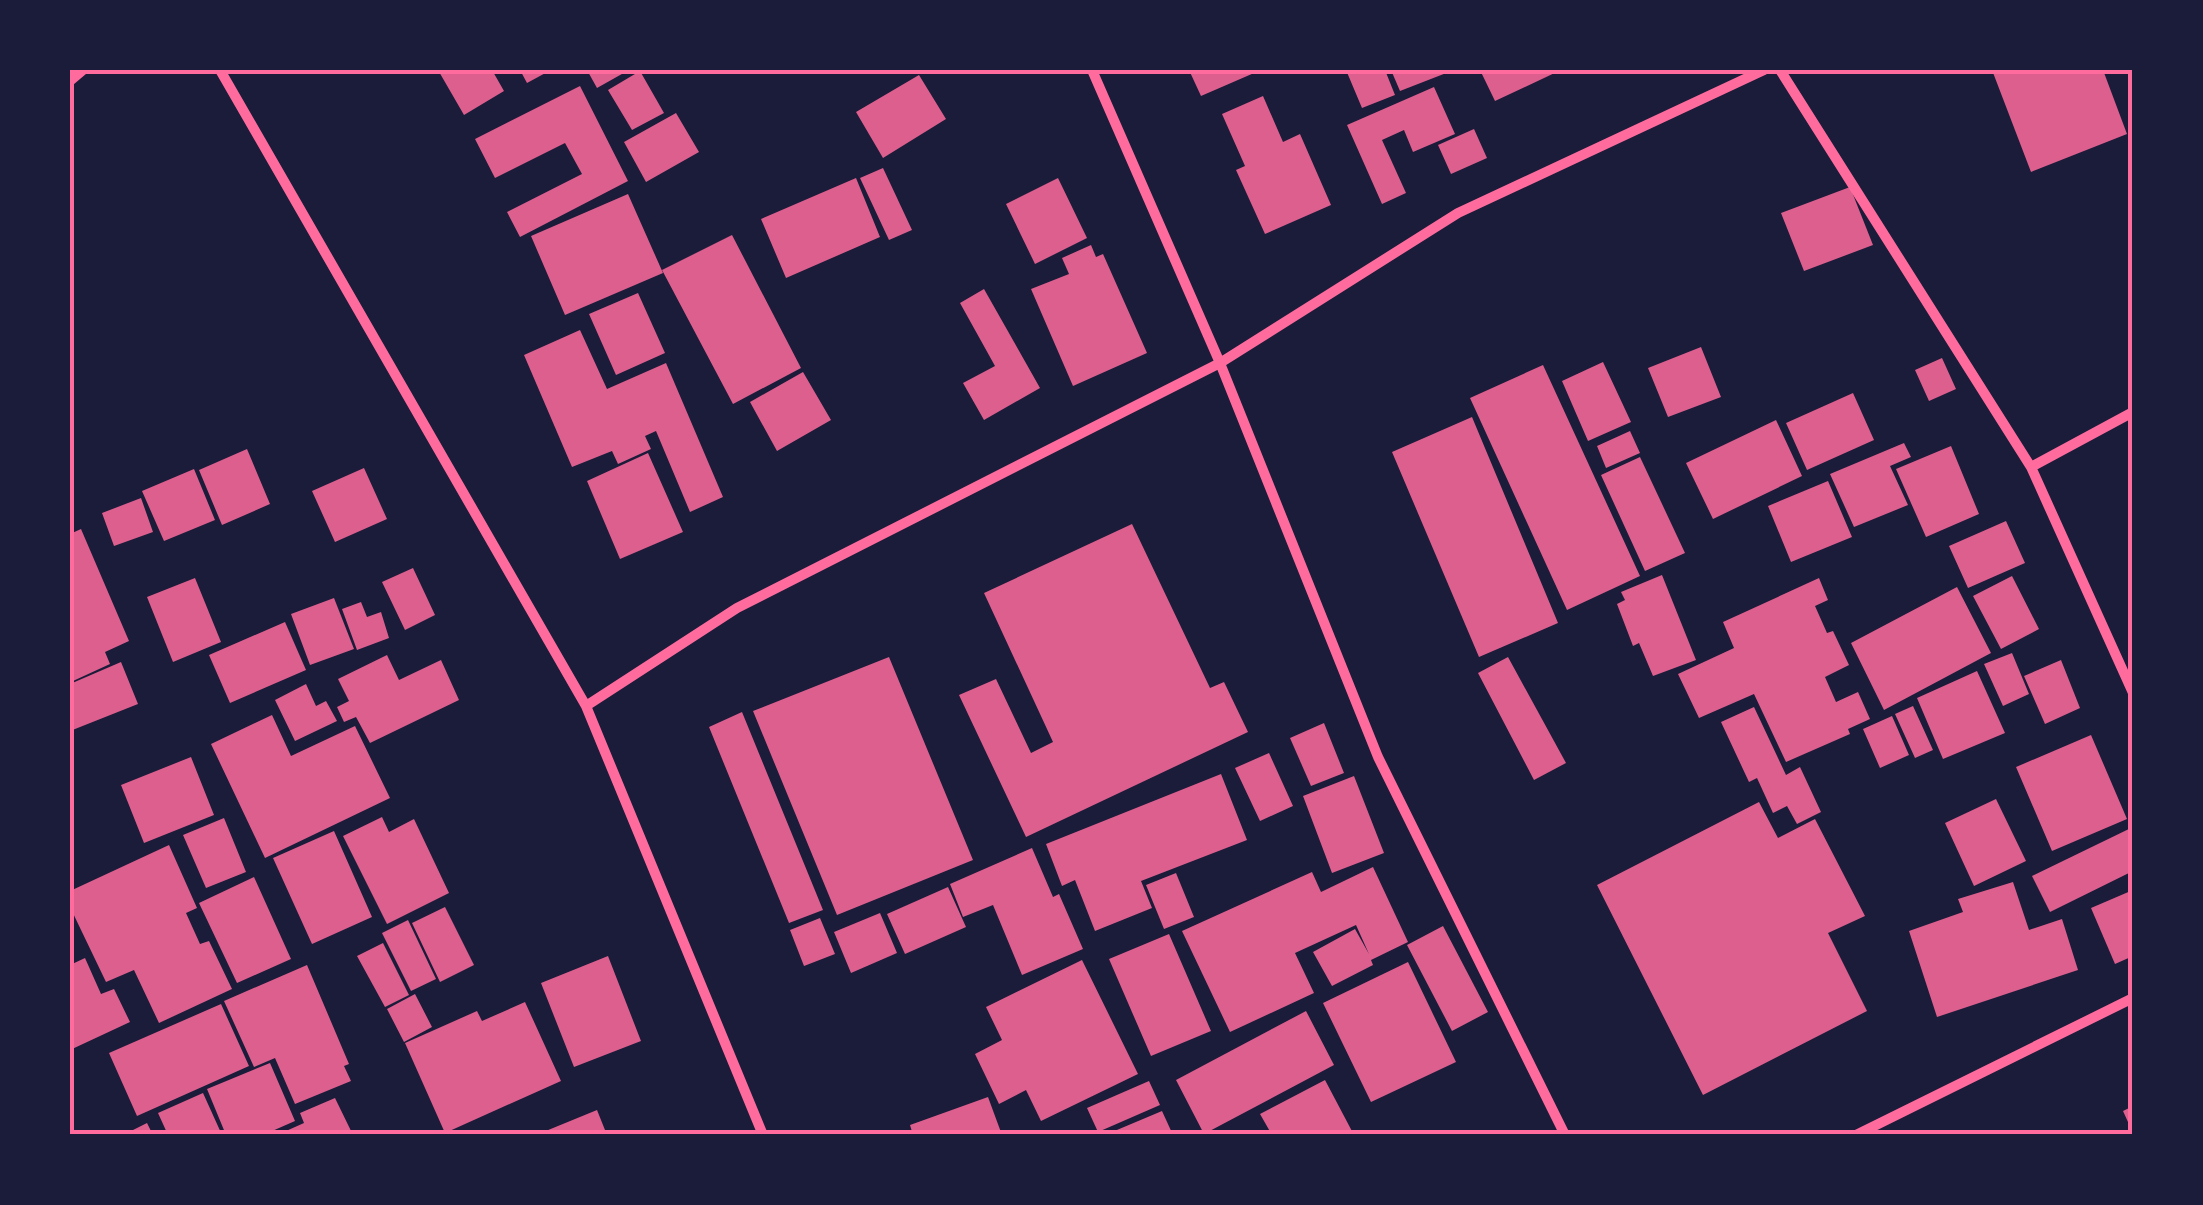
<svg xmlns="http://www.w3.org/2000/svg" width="2203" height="1205" font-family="Figtree,sans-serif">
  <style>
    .building { fill: #dd5f8e }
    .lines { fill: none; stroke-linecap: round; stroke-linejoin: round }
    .minor { stroke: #ff6b9d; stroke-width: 10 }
    .neatline { fill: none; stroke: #ff6b9d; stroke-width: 4 }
  </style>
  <rect width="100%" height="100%" fill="#1b1b3a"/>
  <path class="building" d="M438 70H492L504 91 464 115Z
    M520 70H551L527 83Z
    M587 70H629L597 88Z
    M1189 70H1261L1201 96Z
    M1346 70H1385L1395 95 1362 108Z
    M1391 70H1454L1400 91Z
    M1480 70H1561L1495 101Z
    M1992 70H2103L2127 134 2031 172Z
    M640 71 664 113 632 130 608 90Z
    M919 75 946 119 883 158 856 112Z
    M580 86 628 181 520 237 507 212 582 174 565 143 495 178 475 139Z
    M1434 87 1455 134 1413 152 1404 130 1382 140 1406 193 1382 204 1347 125Z
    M1263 96 1283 142 1300 134 1331 205 1265 234 1236 170 1245 166 1222 114Z
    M676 113 699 152 646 182 624 142Z
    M1474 129 1487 158 1451 174 1438 145Z
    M883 168 912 230 889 240 860 178Z
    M856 178 880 237 786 278 761 219Z
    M1058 178 1087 238 1035 264 1006 204Z
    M1850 187 1873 245 1804 271 1781 213Z
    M628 194 663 273 565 315 531 236Z
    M732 235 801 368 733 404 662 270Z
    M1091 245 1096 257 1103 254 1147 353 1073 386 1031 289 1069 274 1062 258Z
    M984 289 1040 388 984 420 963 383 995 366 960 303Z
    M638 293 665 353 616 375 589 314Z
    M580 330 607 389 666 363 723 497 690 512 656 431 645 436 651 449 618 464 612 451 572 467 524 355Z
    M1701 347 1721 397 1668 417 1648 368Z
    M1942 358 1956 389 1929 401 1915 370Z
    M1603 362 1631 422 1588 441 1562 381Z
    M1543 365 1640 576 1567 610 1470 398Z
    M803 372 831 420 777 451 750 402Z
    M1853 393 1874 440 1807 470 1786 423Z
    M1472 417 1558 623 1479 657 1392 452Z
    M1776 420 1802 476 1713 519 1686 463Z
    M1630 431 1640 453 1606 468 1597 446Z
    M1904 443 1911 457 1890 466 1908 505 1854 527 1830 474Z
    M1951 446 1979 514 1926 537 1896 469Z
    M247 449 270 504 222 525 199 470Z
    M648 453 683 532 620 559 587 481Z
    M1640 457 1685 553 1645 571 1601 475Z
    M364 468 387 519 335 542 312 491Z
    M194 469 215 520 164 541 142 491Z
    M1828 481 1852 537 1791 562 1768 506Z
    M141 498 153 532 114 546 102 513Z
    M2006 521 2025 563 1968 588 1949 546Z
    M1132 524 1210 688 1224 682 1248 732 1026 837 959 695 996 679 1031 753 1053 742 984 593Z
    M81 529 129 641 105 652 110 664 73 681 70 674V534Z
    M413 568 435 615 405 630 382 582Z
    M1662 575 1696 660 1653 676 1639 643 1633 646 1617 604 1625 600 1621 592Z
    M2012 576 2039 629 2001 649 1973 596Z
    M195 578 221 642 173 662 147 597Z
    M1819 578 1828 600 1815 606 1827 633 1833 631 1849 665 1825 677 1836 702 1858 692 1870 719 1848 729 1850 734 1786 762 1754 694 1699 718 1678 674 1734 648 1723 622Z
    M1957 587 1991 653 1884 710 1851 643Z
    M334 598 354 649 310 665 291 614Z
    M361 602 367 617 381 612 389 638 357 650 342 609Z
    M285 622 306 670 230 703 209 655Z
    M2012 653 2029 694 2003 706 1984 664Z
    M387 655 399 680 441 660 459 700 370 743 356 717 344 722 337 707 349 701 338 679Z
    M889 657 973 860 837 915 753 711Z
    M1508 657 1566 763 1534 780 1478 673Z
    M2061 660 2080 708 2045 724 2024 676Z
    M121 662 138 704 70 731V684Z
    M1977 671 2005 733 1943 759 1917 698Z
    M306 684 316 706 326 701 337 721 295 741 275 700Z
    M1913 706 1933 750 1915 758 1895 714Z
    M1754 707 1786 775 1800 767 1821 812 1797 824 1787 806 1773 813 1757 778 1749 782 1721 722Z
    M742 712 823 910 789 923 709 727Z
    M272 715 291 756 355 726 390 798 265 858 211 744Z
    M1892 716 1909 755 1880 768 1863 729Z
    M1324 723 1344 773 1311 786 1290 738Z
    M2091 735 2127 819 2052 851 2016 767Z
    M1269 753 1293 806 1260 821 1235 768Z
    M191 757 214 815 144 843 121 785Z
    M1221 774 1247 840 1141 881 1152 908 1095 931 1075 880 1062 886 1046 844Z
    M1354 776 1384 853 1332 873 1303 796Z
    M1996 799 2026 861 1974 886 1945 823Z
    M1759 802 1778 838 1815 819 1865 916 1828 933 1867 1011 1703 1095 1597 885Z
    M382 817 389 832 414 819 449 893 387 924 343 836Z
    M224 818 246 872 206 888 183 835Z
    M2133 827V871L2050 912 2032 876Z
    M334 831 372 917 312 944 273 858Z
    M169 845 197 908 186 913 200 944 209 941 232 989 159 1023 134 970 106 982 70 907V891Z
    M1032 848 1053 897 1059 894 1083 949 1022 975 993 905 963 917 950 884Z
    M1373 867 1408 942 1371 960 1373 965 1332 986 1313 952 1355 929 1369 954 1356 925 1295 953 1314 993 1230 1032 1182 931 1312 872 1321 892Z
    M1176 873 1194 917 1164 929 1146 885Z
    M254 877 291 959 237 983 199 903Z
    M2013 882 2029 930 2062 919 2078 970 1937 1017 1909 931 1963 912 1958 899Z
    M948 887 966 927 905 954 887 914Z
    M2133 890V956L2115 964 2091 908Z
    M445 907 474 965 440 982 412 923Z
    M880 913 897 953 851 973 834 932Z
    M820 918 835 954 804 966 790 930Z
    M408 920 436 979 411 991 382 933Z
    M1443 926 1488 1012 1452 1031 1407 945Z
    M1169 934 1211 1031 1151 1056 1109 959Z
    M383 943 409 995 385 1007 357 956Z
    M608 956 641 1041 574 1067 541 983Z
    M85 958 101 994 114 989 130 1022 70 1050V965Z
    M1082 960 1138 1074 1041 1121 1026 1090 999 1104 975 1054 1002 1040 986 1007Z
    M1408 962 1456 1062 1371 1102 1323 1003Z
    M307 965 349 1064 344 1066 351 1081 295 1104 275 1058 254 1067 224 1001Z
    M415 994 432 1027 404 1042 387 1009Z
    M525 1002 561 1081 445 1133 405 1043 477 1011 482 1021Z
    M221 1004 249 1066 137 1116 109 1053Z
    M1306 1011 1334 1065 1204 1134 1176 1080Z
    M270 1063 295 1121 263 1135H226L207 1089Z
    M1325 1080 1354 1135H1272L1260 1114Z
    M1149 1081 1160 1105 1098 1132 1087 1108Z
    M203 1093 222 1135H168L158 1113Z
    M988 1097 1002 1135H913L910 1125Z
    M335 1098 353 1135H277L304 1123 300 1113Z
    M2133 1106V1133L2123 1111Z
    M597 1110 607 1135H536Z
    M1162 1111 1173 1135H1105Z
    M147 1123 153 1135H123Z"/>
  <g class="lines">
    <path class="minor" d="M220 70 586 706 763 1135
      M1092 70 1220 363 1378 757 1565 1135
      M1780 70 2031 467 2133 693
      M70 81 83 70
      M2031 467 2133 412
      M586 706 737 608 1220 363 1458 213 1764 70
      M1856 1135 2133 998"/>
  </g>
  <rect width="2203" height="1205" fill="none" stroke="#1b1b3a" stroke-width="145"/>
  <rect x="72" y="72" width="2058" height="1060" class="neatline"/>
</svg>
